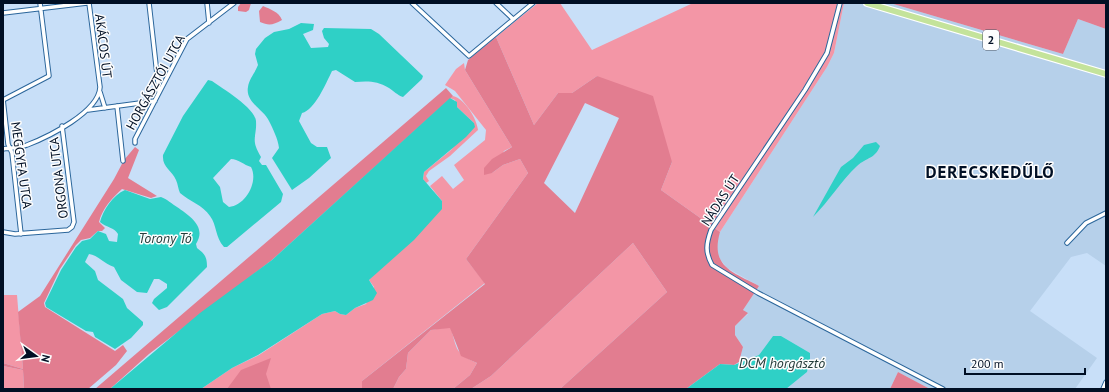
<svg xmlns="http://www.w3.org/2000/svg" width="1109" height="392" font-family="'PT Sans',sans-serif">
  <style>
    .built { fill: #b6d0ea }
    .green { fill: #f396a6 }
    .forest { fill: #e27d90; fill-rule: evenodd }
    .water { fill: #2fd0c6; fill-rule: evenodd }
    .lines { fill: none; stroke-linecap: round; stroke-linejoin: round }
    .minor-casing { stroke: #2b669b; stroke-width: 5.5 }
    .primary-casing { stroke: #fff; stroke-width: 8 }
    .minor { stroke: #fff; stroke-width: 3.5 }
    .primary { stroke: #c4e39b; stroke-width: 5.5 }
    .labels { text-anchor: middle; stroke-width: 3; stroke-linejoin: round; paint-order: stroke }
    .shield { fill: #fdfdfd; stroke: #4c5665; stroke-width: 1 }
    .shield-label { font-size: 12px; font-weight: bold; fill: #000f24 }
    .street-label { font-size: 13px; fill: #000f24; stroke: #fdfdfd }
    .water-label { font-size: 14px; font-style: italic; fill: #253e3c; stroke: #fdfdfd }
    .district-label { font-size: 17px; font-weight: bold; letter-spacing: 1px; fill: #000f24; stroke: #fdfdfd }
  </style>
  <rect width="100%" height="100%" fill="#c8dff8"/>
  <path class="built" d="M844 3H890L1063 54 1078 19 1106 29V266L1087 253 1071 257 1030 311 1097 358 1075 389H930L898 372 890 389H786L807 372 810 353 781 336H773L759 355 739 362 743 347 735 335V326L748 314 743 310 759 286 727 268 720 259 716 250V244L720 232 827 67 834 53Z"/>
  <path class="green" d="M538 3H560L592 50 693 3H844L834 53 827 67 720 232 661 190 672 162 597 76 572 93H558L534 125 496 37Z
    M464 63 465 70 512 147 504 151 492 173 503 165 520 159 528 173 466 259 485 283 362 381V389H201L232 368 259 355 322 314 335 311 340 314 346 315 355 308 366 304 374 287 369 280 442 201 430 186 442 176 453 189 464 180 454 165 485 140 486 130 455 91 445 85 456 69Z
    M453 96C465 99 477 119 478 130L450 156 429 171 426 176 429 181 426 183 423 179 424 172 451 150 474 123 457 107 455 100 450 98Z
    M633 243 667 292 560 389H471L491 376Z
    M3 295H17L23 369 3 363Z
    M443 328H451C457 350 455 353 477 363L470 375 453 389H393L399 377 406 369 408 353 431 330Z
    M3 366 23 370 24 389H3Z"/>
  <path class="forest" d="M241 3H251L249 10 246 12 238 11V7Z
    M890 3H1106V29L1078 19 1063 54Z
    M263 6C270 9 279 12 282 20 273 25 269 26 260 22L259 11Z
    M496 37 534 125 558 93H572L597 76 653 96 672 162 661 190 720 232C710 267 733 272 759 286L743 310 748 313 735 326V335L743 347 739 362 734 365 720 364 686 389H560L667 292 633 243 491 376 471 389H453L470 375 477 363 461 356 450 328 431 330 408 353 406 369 399 377 393 389H362V381L485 284 466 259 528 173 520 159 503 165 492 173 484 175V168L492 159 512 147 465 70 468 60ZM585 103 619 118 575 213 544 183Z
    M446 88 453 96 272 260 149 354 110 389H95Z
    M135 147 139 150 128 178 157 196 151 198 122 189C112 198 102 209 99 222L105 228 102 231H98L90 238 81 240 76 245 60 269 44 303 45 307 115 351 123 345 127 351 116 365 88 389H24L23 370 3 366V363L23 369 18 312 40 296 114 179 124 160Z
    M271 358 266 374 271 389H227L241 370Z
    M898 372 930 389H890Z"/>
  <path class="water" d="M301 23 314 24 313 30 303 34 311 48 328 47 329 44 324 38 322 31 324 28 371 29 379 34 423 76 422 79 403 97C397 95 394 91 389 88 377 81 369 81 355 82L336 70 332 71C326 83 315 110 302 113L299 121 311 143 317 147H327L331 158 309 178 292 190 272 158 279 148C278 139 273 129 269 121 264 110 245 102 248 87 249 79 255 73 258 65L255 54 256 49 265 38 274 32 289 29Z
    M208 80 212 81C222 88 255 108 256 121 257 138 250 139 261 157L259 161 262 165H266L283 194 281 202 227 247H224C215 237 217 225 210 216 203 205 189 201 180 193 178 189 178 184 176 180 172 170 162 168 163 155L183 116ZM231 159C238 159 244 165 251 167 259 182 245 206 229 207L223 202 220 187 213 178Z
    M450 98 457 102V107L474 123 475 127 466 137 424 172 423 179 442 201V209L414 240 369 280 377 293 373 300 355 308 346 315 340 314 335 311 322 314 258 355 232 368 201 389H110L200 313 272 260Z
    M876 142 880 146C875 159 867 157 857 166 841 181 829 201 813 217L841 167 853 158 864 145Z
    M125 190 150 199 161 197C167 199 172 204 177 207 190 216 207 227 196 244L197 248C205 254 207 257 207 267L167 307 159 310 152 303 154 299 167 288V284L159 279H154L147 293 137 292 121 280 114 267C104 264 98 255 89 254L85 262 95 271 98 280 123 299 127 308 143 322V325L131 338 115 349 95 337 93 332 86 331 46 307 45 303 61 270 76 247 82 241 90 239 98 231 106 234 109 241 117 242 118 234C114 227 107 228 100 222 103 210 113 195 125 190Z
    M773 336H781L810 353V359L807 372 786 389H686L720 364 734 365 759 355Z"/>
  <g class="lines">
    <defs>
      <path id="minor" d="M149 3 159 92
        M207 3 209 23
        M412 3 469 56 533 3
        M496 3 513 19
        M840 3 827 53 805 90 711 230C706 244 705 252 712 265L758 293 943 389
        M3 13 87 3
        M100 92 105 108
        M3 99 8 144 12 153 21 234
        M3 100 49 76 40 3
        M117 106 123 161
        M88 110 155 101
        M135 143V139L187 39 234 3
        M3 149C11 148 20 148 27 145 48 137 99 112 100 87L89 3
        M3 232 15 234 68 230 72 227 74 222 62 126
        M1067 243 1086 223 1106 213
        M1103 389 1106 382"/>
      <path id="primary" d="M867 3 1106 74"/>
    </defs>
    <use href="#minor" class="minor-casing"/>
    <use href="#primary" class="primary-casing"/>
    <use href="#minor" class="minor"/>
    <use href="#primary" class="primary"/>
  </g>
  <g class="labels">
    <rect class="shield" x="983" y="30" width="16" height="20" rx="3"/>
    <g class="shield-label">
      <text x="991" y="44">2</text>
    </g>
    <g class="street-label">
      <text transform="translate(104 46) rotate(83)" y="5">AKÁCOS ÚT</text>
      <text transform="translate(155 82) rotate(-61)" y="5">HORGÁSZTÓI UTCA</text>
      <text transform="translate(22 165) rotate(82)" y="5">MEGGYFA UTCA</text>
      <text transform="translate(58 178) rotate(-97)" y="5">ORGONA UTCA</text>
      <text transform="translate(720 200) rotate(-57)" y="5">NÁDAS ÚT</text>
    </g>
    <g class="water-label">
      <text x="165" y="243">Torony Tó</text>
      <text x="782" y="368">DCM horgásztó</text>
    </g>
    <g class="district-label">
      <text x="990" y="178">DERECSKEDŰLŐ</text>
    </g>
  </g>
  <rect width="1109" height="392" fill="none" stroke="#000f24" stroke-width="8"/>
  <g transform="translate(36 356) rotate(104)" stroke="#fdfdfd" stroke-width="3" paint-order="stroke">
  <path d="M0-3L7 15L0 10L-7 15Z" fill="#000f24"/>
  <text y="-6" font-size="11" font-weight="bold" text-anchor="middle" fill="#000f24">N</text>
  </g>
  <path d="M965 368v6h120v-6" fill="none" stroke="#000f24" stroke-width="2"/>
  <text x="971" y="368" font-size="12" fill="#000f24" stroke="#fdfdfd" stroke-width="3" paint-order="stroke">200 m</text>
</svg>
